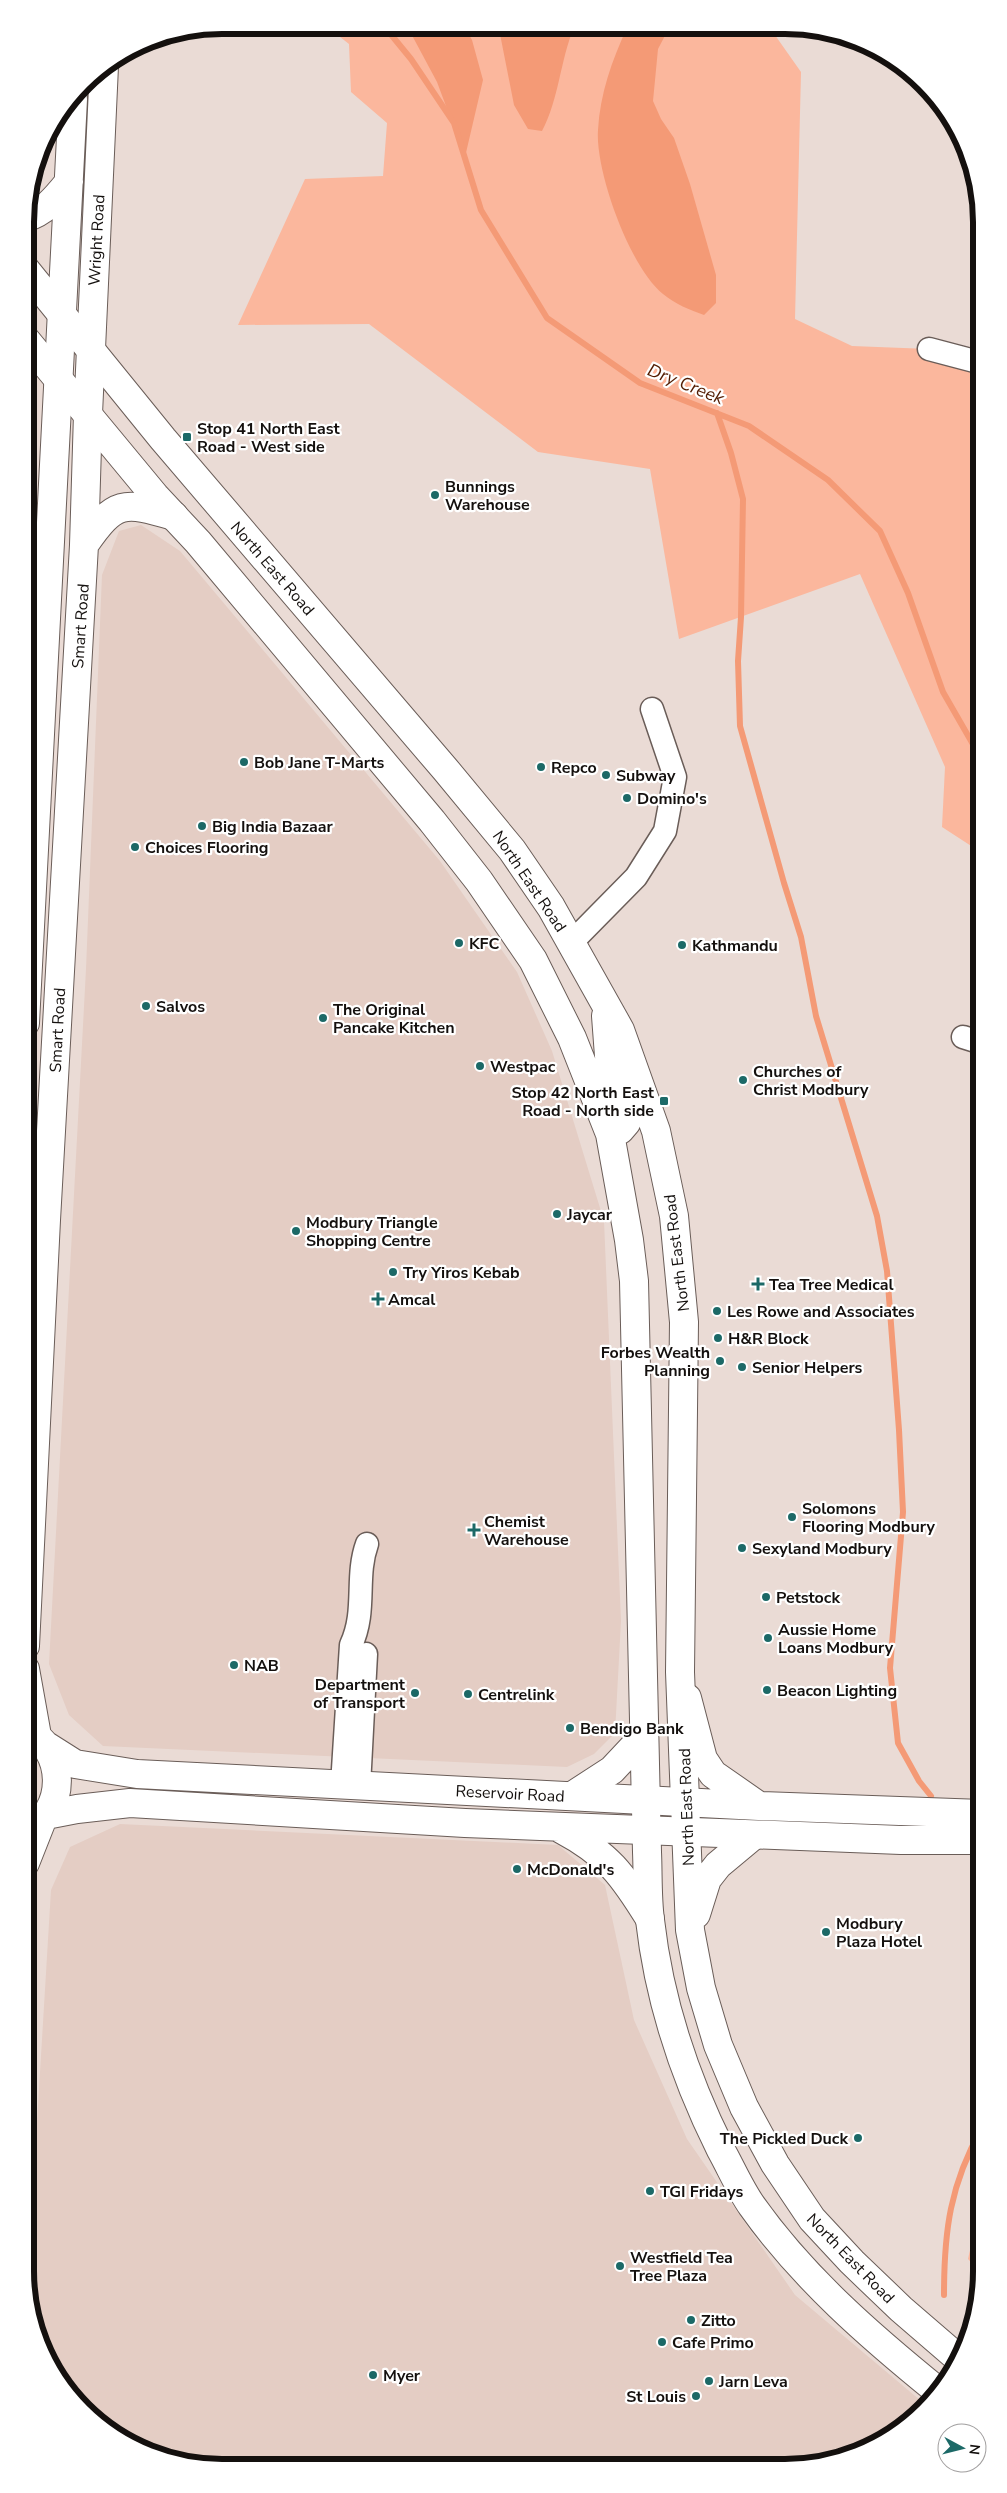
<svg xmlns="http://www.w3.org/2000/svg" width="1007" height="2493" font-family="'Nunito Sans',sans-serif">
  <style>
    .built { fill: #e4cdc4 }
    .green { fill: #fbb79d }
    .water { fill: #f49a76 }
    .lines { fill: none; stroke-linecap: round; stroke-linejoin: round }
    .stream { stroke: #f49a76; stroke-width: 6 }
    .minor-casing { stroke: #6a5d58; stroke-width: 25 }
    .secondary-casing { stroke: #6a5d58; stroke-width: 30 }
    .trunk-casing { stroke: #6a5d58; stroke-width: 30 }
    .minor { stroke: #fff; stroke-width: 22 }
    .secondary { stroke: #fff; stroke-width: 28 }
    .trunk { stroke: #fff; stroke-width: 28 }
    .poi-dot { fill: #1c6967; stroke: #fff; stroke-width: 2 }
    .labels { text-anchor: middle; stroke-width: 4.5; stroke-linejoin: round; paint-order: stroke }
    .street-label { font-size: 16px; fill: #14100e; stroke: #fff }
    .poi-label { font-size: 16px; font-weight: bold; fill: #14100e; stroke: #fff; text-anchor: start }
    .water-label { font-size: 18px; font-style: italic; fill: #531c02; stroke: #fff }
    .rim { fill: none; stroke: #14100e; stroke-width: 6 }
  </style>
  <rect width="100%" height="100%" fill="#eadbd5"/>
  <path class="built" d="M141 525 180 551 440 861 517 972 552 1051 604 1221 621 1621 615 1733 594 1754 567 1767 103 1746 69 1715 49 1664 86 969 102 575 119 531Z
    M120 1824 558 1845 605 1885 634 2020 687 2139 795 2295 927 2406 884 2442 836 2461 785 2468 184 2464 134 2448 92 2419 51 2370 32 2322 27 2288 51 1890 70 1847Z"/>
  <path class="green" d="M326 26 770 28 801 72 795 319 852 346 929 349 982 363V853L942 827 945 767 860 574 679 639 650 469 538 452 369 324 238 325 305 179 383 176 387 123 351 92 349 44Z
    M982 2197V2274L968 2259Z"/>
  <path class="water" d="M407 26H464L472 40 483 80 465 157 437 82Z
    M497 27H574C560 61 559 99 542 131L528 129 514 105 500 34Z
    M627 28H669L658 49 653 101 661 119 674 138 690 184 716 275V303L704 315C690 310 675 304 663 294 630 268 595 171 598 130 600 94 612 60 627 28Z"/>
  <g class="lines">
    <path class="stream" d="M384 26 411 59 454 123 481 210 547 318 640 383 749 426 828 480 880 531 908 593 943 692 982 760
      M717 413 731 453 743 499 741 617 738 661 740 726 784 883 801 937 816 1016 877 1216 887 1271 899 1430 903 1512 890 1668 898 1743 919 1781 931 1796
      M944 2295C944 2231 950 2184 982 2128"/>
    <defs>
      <path id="minor" d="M929 349 982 363
        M571 943 636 877 665 831 675 777 652 709
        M963 1037 982 1043
        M342 1785 351 1645C367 1611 355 1577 367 1544
        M359 1786 366 1654"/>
      <path id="secondary" d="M25 218C45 212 56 198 69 182
        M84 545C115 500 123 501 174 516
        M25 1023 73 99
        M25 1646 46 1220 84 545 88 414 104 66
        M25 1669 37 1736
        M687 1698 703 1759 713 1774 759 1806
        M45 1745 75 1764 137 1774 759 1806 982 1814
        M46 1815 77 1809 130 1803 465 1823 901 1840H982
        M561 1829C608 1854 623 1875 650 1919
        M25 1832C68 1812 67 1749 25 1729
        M25 1863 42 1820"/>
      <path id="trunk" d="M25 269 163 439 445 769 512 850 551 907 620 1030 656 1131 674 1216 684 1322 680 1672 690 1930 701 1988 718 2045 744 2107 775 2164 812 2219 852 2262 901 2309 959 2359
        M25 339 155 496 198 542 432 821 479 881 533 960 572 1038 610 1134 629 1240 634 1281 647 1852C648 1874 647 1898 650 1920 659 2000 685 2078 721 2150 731 2168 740 2189 752 2206 803 2278 871 2337 939 2392
        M606 1016 609 1056 621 1096 626 1123 620 1130 610 1134
        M572 1796 612 1770 643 1737
        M696 1914 707 1879 718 1865 754 1835"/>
    </defs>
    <use href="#minor" class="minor-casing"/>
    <use href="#secondary" class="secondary-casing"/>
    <use href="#trunk" class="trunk-casing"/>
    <use href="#minor" class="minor"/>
    <use href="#secondary" class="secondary"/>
    <use href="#trunk" class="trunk"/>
  </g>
  <g class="poi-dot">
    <rect x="182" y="432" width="10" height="10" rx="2.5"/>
    <circle cx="435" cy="495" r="5"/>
    <circle cx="244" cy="762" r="5"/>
    <circle cx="541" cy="767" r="5"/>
    <circle cx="606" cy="775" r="5"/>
    <circle cx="627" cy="798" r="5"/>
    <circle cx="202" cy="826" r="5"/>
    <circle cx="135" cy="847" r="5"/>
    <circle cx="459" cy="943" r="5"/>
    <circle cx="682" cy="945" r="5"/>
    <circle cx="146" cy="1006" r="5"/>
    <circle cx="323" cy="1018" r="5"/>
    <circle cx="480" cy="1066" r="5"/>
    <circle cx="743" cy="1080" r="5"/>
    <rect x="659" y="1096" width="10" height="10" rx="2.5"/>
    <circle cx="557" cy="1214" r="5"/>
    <circle cx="296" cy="1231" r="5"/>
    <circle cx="393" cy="1272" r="5"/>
    <path d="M755.5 1276.5h5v5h5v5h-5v5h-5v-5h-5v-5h5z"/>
    <path d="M375.5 1291.5h5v5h5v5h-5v5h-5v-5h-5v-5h5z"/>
    <circle cx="717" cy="1311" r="5"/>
    <circle cx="718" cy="1338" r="5"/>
    <circle cx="720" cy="1361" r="5"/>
    <circle cx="742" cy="1367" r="5"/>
    <circle cx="792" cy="1517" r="5"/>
    <path d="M471.5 1522.5h5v5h5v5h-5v5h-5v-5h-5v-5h5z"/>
    <circle cx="742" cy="1548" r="5"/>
    <circle cx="766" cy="1597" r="5"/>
    <circle cx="768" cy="1638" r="5"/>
    <circle cx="234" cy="1665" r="5"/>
    <circle cx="767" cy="1690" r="5"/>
    <circle cx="415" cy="1693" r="5"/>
    <circle cx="468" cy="1694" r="5"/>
    <circle cx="570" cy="1728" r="5"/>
    <circle cx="517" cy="1869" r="5"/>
    <circle cx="826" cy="1932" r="5"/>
    <circle cx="858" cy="2138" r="5"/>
    <circle cx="650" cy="2191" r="5"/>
    <circle cx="620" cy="2266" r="5"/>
    <circle cx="691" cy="2320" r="5"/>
    <circle cx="662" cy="2342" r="5"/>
    <circle cx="373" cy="2375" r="5"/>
    <circle cx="709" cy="2381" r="5"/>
    <circle cx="696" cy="2396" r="5"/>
  </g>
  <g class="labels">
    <g class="street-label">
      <text transform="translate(96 240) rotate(-87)" y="6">Wright Road</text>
      <text transform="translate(273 568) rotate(49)" y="6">North East Road</text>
      <text transform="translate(80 626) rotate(-86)" y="6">Smart Road</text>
      <text transform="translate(530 881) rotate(56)" y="6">North East Road</text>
      <text transform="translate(57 1030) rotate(-87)" y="6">Smart Road</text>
      <text transform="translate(676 1253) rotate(-97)" y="6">North East Road</text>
      <text transform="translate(510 1793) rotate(3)" y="6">Reservoir Road</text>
      <text transform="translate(686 1807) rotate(-92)" y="6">North East Road</text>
      <text transform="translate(851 2258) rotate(46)" y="6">North East Road</text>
    </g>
    <g class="poi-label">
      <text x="197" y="434">Stop 41 North East<tspan x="197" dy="18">Road - West side</tspan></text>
      <text x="445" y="492">Bunnings<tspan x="445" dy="18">Warehouse</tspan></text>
      <text x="254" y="768">Bob Jane T-Marts</text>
      <text x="551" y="773">Repco</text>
      <text x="616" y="781">Subway</text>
      <text x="637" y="804">Domino's</text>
      <text x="212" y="832">Big India Bazaar</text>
      <text x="145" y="853">Choices Flooring</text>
      <text x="469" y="949">KFC</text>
      <text x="692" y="951">Kathmandu</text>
      <text x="156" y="1012">Salvos</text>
      <text x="333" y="1015">The Original<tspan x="333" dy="18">Pancake Kitchen</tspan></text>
      <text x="490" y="1072">Westpac</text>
      <text x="753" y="1077">Churches of<tspan x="753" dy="18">Christ Modbury</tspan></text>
      <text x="654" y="1098" text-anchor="end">Stop 42 North East<tspan x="654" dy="18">Road - North side</tspan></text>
      <text x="567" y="1220">Jaycar</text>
      <text x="306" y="1228">Modbury Triangle<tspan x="306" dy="18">Shopping Centre</tspan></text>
      <text x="403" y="1278">Try Yiros Kebab</text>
      <text x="769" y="1290">Tea Tree Medical</text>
      <text x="388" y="1305">Amcal</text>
      <text x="727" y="1317">Les Rowe and Associates</text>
      <text x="728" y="1344">H&amp;R Block</text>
      <text x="710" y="1358" text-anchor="end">Forbes Wealth<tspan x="710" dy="18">Planning</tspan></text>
      <text x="752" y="1373">Senior Helpers</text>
      <text x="802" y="1514">Solomons<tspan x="802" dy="18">Flooring Modbury</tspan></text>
      <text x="484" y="1527">Chemist<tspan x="484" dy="18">Warehouse</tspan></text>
      <text x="752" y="1554">Sexyland Modbury</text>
      <text x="776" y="1603">Petstock</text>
      <text x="778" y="1635">Aussie Home<tspan x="778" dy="18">Loans Modbury</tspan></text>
      <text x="244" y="1671">NAB</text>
      <text x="405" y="1690" text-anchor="end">Department<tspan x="405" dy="18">of Transport</tspan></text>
      <text x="777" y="1696">Beacon Lighting</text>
      <text x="478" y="1700">Centrelink</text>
      <text x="580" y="1734">Bendigo Bank</text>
      <text x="527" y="1875">McDonald's</text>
      <text x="836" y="1929">Modbury<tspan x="836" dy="18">Plaza Hotel</tspan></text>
      <text x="848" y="2144" text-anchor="end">The Pickled Duck</text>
      <text x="660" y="2197">TGI Fridays</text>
      <text x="630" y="2263">Westfield Tea<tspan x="630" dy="18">Tree Plaza</tspan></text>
      <text x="701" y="2326">Zitto</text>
      <text x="672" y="2348">Cafe Primo</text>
      <text x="383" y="2381">Myer</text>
      <text x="719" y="2387">Jarn Leva</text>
      <text x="686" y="2402" text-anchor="end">St Louis</text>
    </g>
    <g class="water-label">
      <text transform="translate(686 384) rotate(22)" y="6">Dry Creek</text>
    </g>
  </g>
  <path d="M0 0H1007V2493H0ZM222 34H785A188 188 0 0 1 973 222V2271A188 188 0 0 1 785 2459H222A188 188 0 0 1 34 2271V222A188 188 0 0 1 222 34Z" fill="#fff" fill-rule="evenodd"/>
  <path class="rim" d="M222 34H785A188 188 0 0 1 973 222V2271A188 188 0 0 1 785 2459H222A188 188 0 0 1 34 2271V222A188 188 0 0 1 222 34Z"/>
  <g transform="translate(962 2448) rotate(97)"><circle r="24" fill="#ffffff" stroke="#a19f9f"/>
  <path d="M0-4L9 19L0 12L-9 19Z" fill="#1c6967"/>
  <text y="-8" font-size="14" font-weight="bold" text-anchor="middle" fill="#14100e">N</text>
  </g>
</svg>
